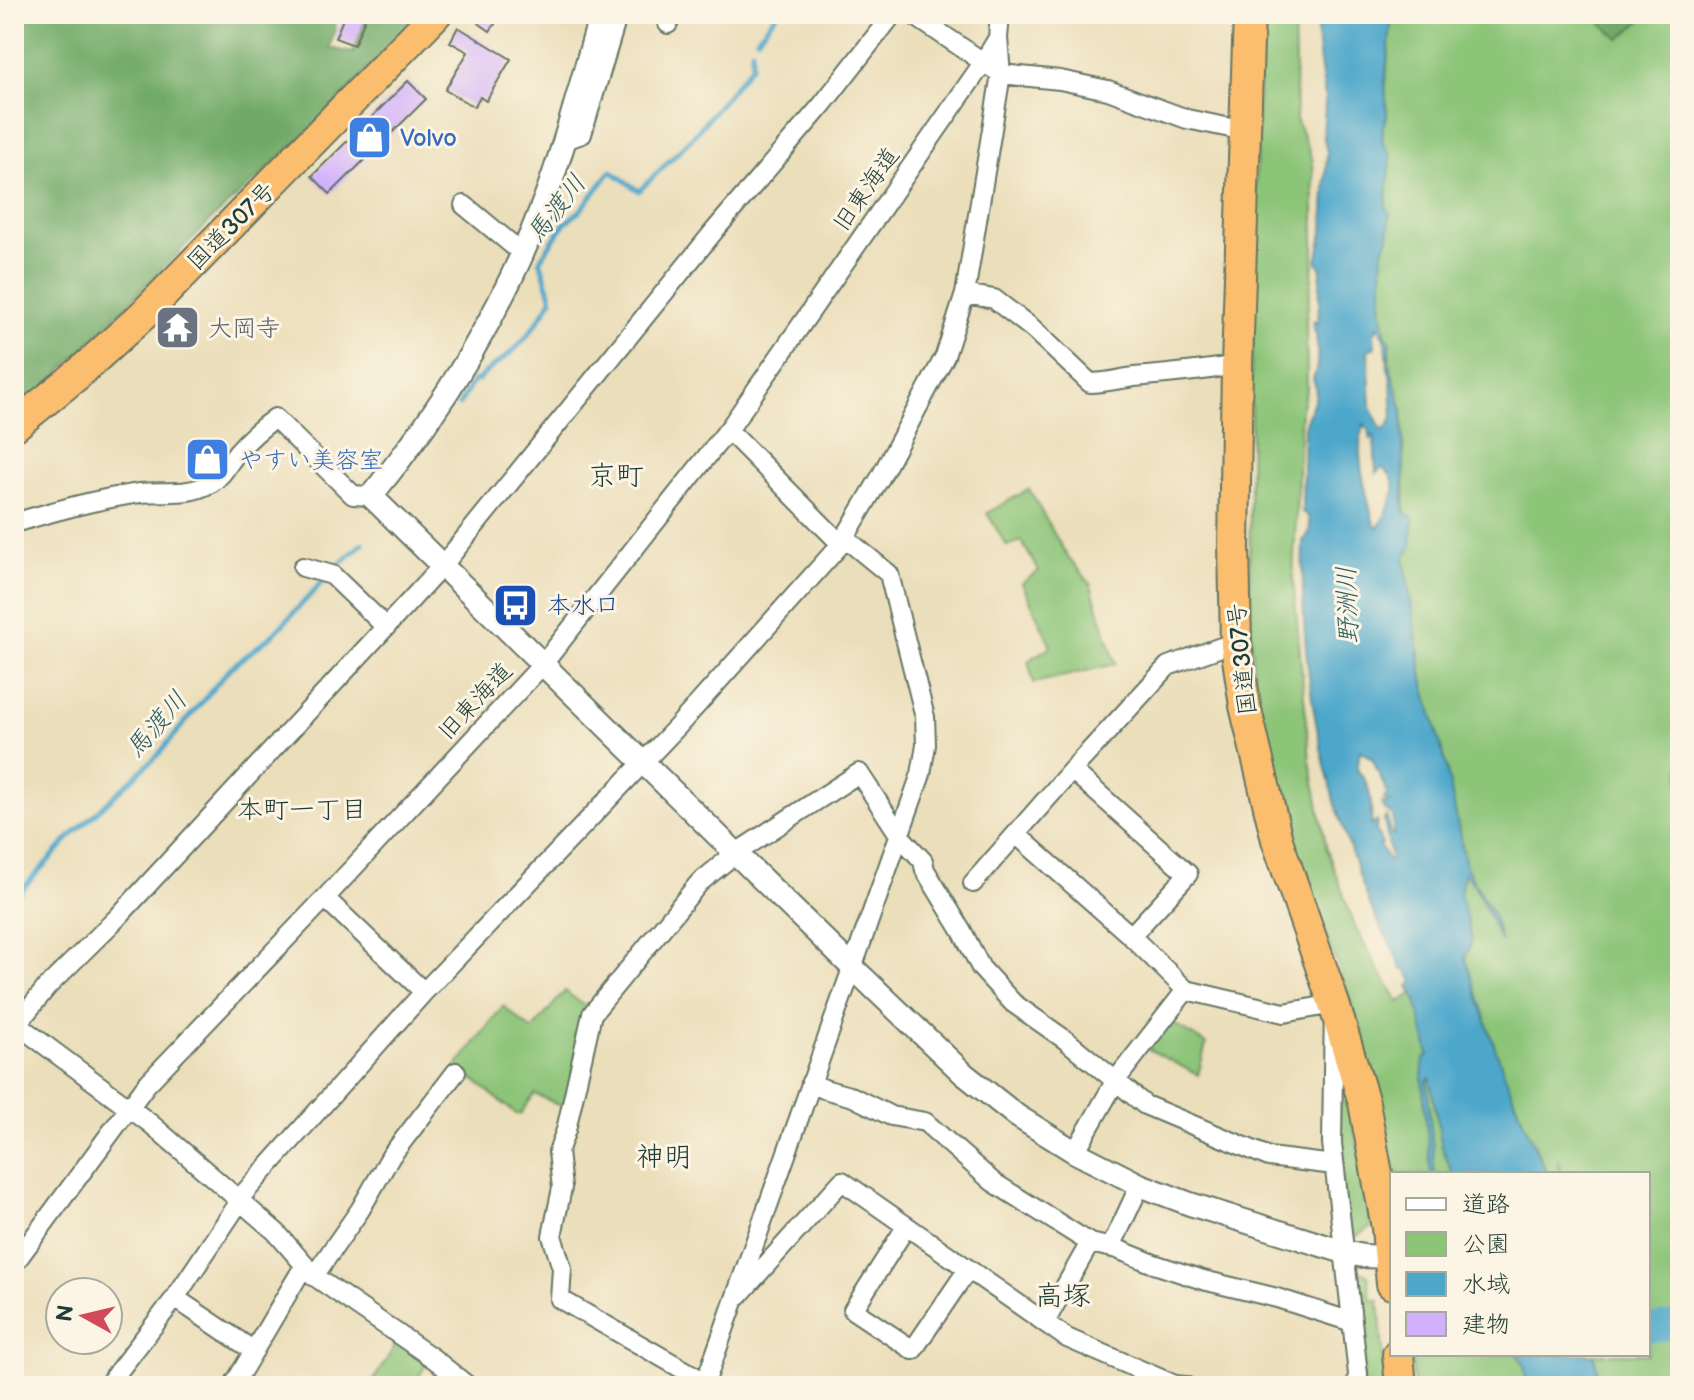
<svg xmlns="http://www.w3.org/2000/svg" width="1694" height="1400" font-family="'Balsamiq Sans','Klee One',sans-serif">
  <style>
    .green { fill: #8cc478; stroke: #568056; stroke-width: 2 }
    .forest { fill: #71aa68; stroke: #48744e; stroke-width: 2 }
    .water { fill: #4ea7cb; stroke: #367280; stroke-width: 2; fill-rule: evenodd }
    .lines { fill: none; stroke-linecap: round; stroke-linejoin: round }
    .stream { stroke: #4ea7cb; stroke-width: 5 }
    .river { stroke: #4ea7cb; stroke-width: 28 }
    .building { fill: #d2b0fc }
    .minor-casing { stroke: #667563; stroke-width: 22 }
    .tertiary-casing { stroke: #667563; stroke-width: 26 }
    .trunk-casing { stroke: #667563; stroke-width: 34 }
    .minor { stroke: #fff; stroke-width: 18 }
    .tertiary { stroke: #fff; stroke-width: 22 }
    .trunk { stroke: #fabe6e; stroke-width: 30 }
    .labels { text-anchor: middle; stroke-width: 6; stroke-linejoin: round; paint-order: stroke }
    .shop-label { font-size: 24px; fill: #366cbe; stroke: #fcf5e5; text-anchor: start }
    .street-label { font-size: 24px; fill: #1f3d34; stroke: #fcf5e5 }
    .worship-label { font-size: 24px; fill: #5b616d; stroke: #fcf5e5; text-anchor: start }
    .transit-label { font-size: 24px; fill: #164399; stroke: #fcf5e5; text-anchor: start }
    .water-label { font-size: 26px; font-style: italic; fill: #2d5d61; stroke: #fcf5e5 }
    .neighbourhood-label { font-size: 26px; fill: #1f3d34; stroke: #fcf5e5 }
    .quarter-label { font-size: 28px; fill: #1f3d34; stroke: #fcf5e5 }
  </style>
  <rect width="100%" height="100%" fill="#fcf5e5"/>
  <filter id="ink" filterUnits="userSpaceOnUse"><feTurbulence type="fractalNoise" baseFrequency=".0125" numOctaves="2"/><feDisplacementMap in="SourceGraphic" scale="16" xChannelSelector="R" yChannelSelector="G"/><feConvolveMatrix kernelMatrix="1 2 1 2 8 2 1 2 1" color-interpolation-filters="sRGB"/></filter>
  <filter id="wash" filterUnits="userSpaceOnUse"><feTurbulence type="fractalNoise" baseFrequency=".006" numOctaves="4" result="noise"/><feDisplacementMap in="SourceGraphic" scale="32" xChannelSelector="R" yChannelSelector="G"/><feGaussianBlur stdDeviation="1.8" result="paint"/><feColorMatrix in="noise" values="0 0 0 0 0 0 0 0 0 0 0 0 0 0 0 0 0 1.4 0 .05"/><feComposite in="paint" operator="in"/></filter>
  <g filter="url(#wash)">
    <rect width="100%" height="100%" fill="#ebdeba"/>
    <path class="green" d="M1261 14H1294L1296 119 1313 161 1314 207V263L1306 320 1307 388 1301 409 1293 578 1310 761 1327 850 1356 929 1377 968 1399 1002 1412 994 1416 998 1429 1056 1422 1077 1431 1174H1392L1381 1112 1350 998 1317 912 1286 817 1265 739 1253 666 1249 592 1252 307Z
      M1392 14H1591L1620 39 1648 14 1680 16V1386H1600L1594 1354H1648V1174H1563L1558 1159 1559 1174H1548C1512 1104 1489 1032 1465 957L1472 941 1459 894 1464 872 1474 884 1498 935 1493 915 1466 867 1446 765 1424 685 1404 557 1405 495 1402 408 1389 363 1390 342 1385 333 1381 306 1383 251 1388 237 1386 207 1391 157 1382 142 1383 125 1387 116 1385 84Z
      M1029 489 1065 553 1090 583 1116 664 1034 683 1028 661 1051 646 1022 583 1039 571 1021 541 1007 546 987 513Z
      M565 991 588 1009 566 1108 535 1094 520 1114H516L457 1066 503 1006 532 1030Z
      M1170 1021 1206 1044 1198 1075 1148 1049Z
      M1430 1078 1442 1147 1453 1174H1435L1427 1081Z
      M1348 1102 1364 1174 1371 1227 1353 1238 1346 1236 1337 1104Z
      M1352 1270 1368 1274 1371 1300H1379L1385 1386H1363Z
      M398 1341 426 1359 424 1368 413 1386H370Z
      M1411 1354H1517L1524 1364 1527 1386H1414Z"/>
    <path class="forest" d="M14 14H338L330 48 353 53 368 14H419L315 126 209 222 45 387 14 411Z
      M1591 14H1648L1620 39Z"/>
    <path class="water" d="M1317 14H1392L1385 84 1387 116 1383 125 1382 142 1391 156 1386 206 1390 214 1388 237 1383 251 1381 306 1385 333 1390 342 1389 363 1402 408 1404 512 1413 518 1411 548 1404 558 1424 685 1446 765 1466 867 1493 915 1501 942 1474 884 1464 873 1460 894 1472 941 1465 957C1489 1032 1512 1104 1548 1174H1453L1442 1147 1430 1078 1427 1081 1435 1174H1431L1422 1077 1424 1059 1429 1055 1416 999 1409 986 1413 981 1406 970 1401 969C1395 946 1380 930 1372 909 1363 889 1357 867 1349 846 1314 749 1300 645 1303 541 1311 533 1311 527 1308 516L1302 512 1304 428C1307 410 1322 398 1313 379 1320 365 1317 348 1316 333L1313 330 1314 321 1318 323 1321 267 1317 262 1323 232 1327 151C1319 131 1328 110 1324 89 1320 65 1316 39 1317 14ZM1378 325 1386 343 1388 369 1391 379 1393 417 1386 429H1381L1371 407 1368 350 1375 347 1374 334ZM1364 424 1369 431 1371 440 1374 436 1376 473 1382 468C1407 482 1387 511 1378 528L1374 524C1367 494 1353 454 1364 424ZM1360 750 1373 760 1388 794 1384 798 1385 801H1392L1387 804 1382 803 1383 808 1393 816V835L1390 833 1387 816 1384 820 1391 858 1389 861 1380 845 1382 844 1376 830 1377 821 1371 825C1372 807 1372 783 1357 770Z
      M1517 1354H1594L1600 1386H1527L1524 1364Z"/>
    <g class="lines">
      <path class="stream" d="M757 38 777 14
        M459 405 474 380 477 381C489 367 505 360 517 347 531 333 542 316 552 299L540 260 564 224 580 211 611 171 639 191 692 138 752 65V50
        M331 572 363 543
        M14 898 73 834 158 755 230 668 274 634 325 579"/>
      <path class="river" d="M1648 1329 1680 1324"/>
    </g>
    <g id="blocks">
      <path class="building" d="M345 14H367L354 45 335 38Z
        M476 14H502L490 31 473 19Z
        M458 27 511 59 486 101 480 97 474 107 445 90 468 52 450 42Z
        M408 81 426 99 330 194 312 176Z"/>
    </g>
  </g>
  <g filter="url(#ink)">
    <use href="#blocks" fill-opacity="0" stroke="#667563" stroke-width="2"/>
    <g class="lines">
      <defs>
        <path id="minor" d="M912 14 1001 74 1060 80 1108 90 1187 119 1245 131
          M668 24 672 14
          M565 140 582 134 618 14
          M464 205 522 253
          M965 294 994 299 1033 329 1090 383C1105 383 1119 379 1134 377 1169 374 1203 371 1237 365
          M728 430 841 544
          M14 523C55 511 97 499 140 493 166 490 186 497 211 483 224 475 229 461 239 450 250 437 261 428 275 418L353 495 371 496
          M303 567 332 575 386 627
          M1072 770 1188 874 1131 936
          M1016 834 1131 936 1186 990 1284 1013 1334 1004 1332 1143 1358 1374 1357 1386
          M973 883 1072 770 1168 666 1221 647 1236 645
          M325 898 424 992
          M14 1022 151 1124 276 1232 314 1276 434 1359 468 1386
          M14 1028 47 987 117 918 443 565 715 230 822 105 893 14
          M811 1082 824 1089 853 1097 891 1116 925 1122 993 1182 1090 1243 1117 1249 1154 1264 1203 1280 1277 1298 1352 1322
          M1075 1152 1116 1080 1186 990
          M238 1200 424 992 678 726 841 544 880 478 945 356 965 294 1001 74 998 38
          M906 1227 853 1310 913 1350 968 1269
          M1111 1247 1140 1185
          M14 1264 146 1085 325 898 543 664 731 426 983 63 998 38 1000 14
          M314 1276 360 1210 391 1156 456 1072
          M739 1295 842 1181 1067 1338 1175 1385 1186 1386
          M175 1298 254 1351
          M1045 1322 1090 1243
          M705 1382 560 1299 562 1268 552 1236 562 1188 558 1152 566 1130 592 1014 699 883 736 853 859 773 900 836 923 861 925 870 962 931 981 968 1013 1003 1067 1041 1145 1105 1269 1157 1334 1165
          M107 1386 175 1298 240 1201
          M233 1386 304 1266
          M704 1386 921 774 926 745 925 717 889 574 845 538"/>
        <path id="tertiary" d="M601 14C583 75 568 137 546 196 506 304 444 408 371 496L852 967 964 1074 1017 1116 1075 1152 1140 1185 1190 1204 1344 1252 1363 1256 1390 1257"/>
        <path id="trunk" d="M1249 14 1237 365 1234 546 1236 645 1245 706 1277 840 1334 1004 1364 1103 1387 1228 1392 1284
          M14 426 78 374 143 315 436 14
          M1398 1354 1401 1386"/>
      </defs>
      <use href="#minor" class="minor-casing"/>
      <use href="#tertiary" class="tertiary-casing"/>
      <use href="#trunk" class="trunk-casing"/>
      <use href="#minor" class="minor"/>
      <use href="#tertiary" class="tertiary"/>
      <use href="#trunk" class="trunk"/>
    </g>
  </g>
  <defs>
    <symbol id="shop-square" viewBox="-11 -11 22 22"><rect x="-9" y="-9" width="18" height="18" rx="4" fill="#3f7fe0" stroke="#fcf5e5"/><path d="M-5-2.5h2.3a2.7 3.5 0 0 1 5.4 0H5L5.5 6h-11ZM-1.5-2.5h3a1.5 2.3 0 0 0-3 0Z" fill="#fff"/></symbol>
    <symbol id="temple-square" viewBox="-11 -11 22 22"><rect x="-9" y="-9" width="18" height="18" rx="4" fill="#6b7280" stroke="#fcf5e5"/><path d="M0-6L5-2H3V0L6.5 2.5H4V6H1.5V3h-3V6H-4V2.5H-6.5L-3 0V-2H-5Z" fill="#fff"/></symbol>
    <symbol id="bus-square" viewBox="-11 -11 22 22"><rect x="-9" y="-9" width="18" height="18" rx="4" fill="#1a4fb4" stroke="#fcf5e5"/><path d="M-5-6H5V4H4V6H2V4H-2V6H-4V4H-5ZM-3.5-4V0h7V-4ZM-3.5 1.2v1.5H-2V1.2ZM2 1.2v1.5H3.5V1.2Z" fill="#fff"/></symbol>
  </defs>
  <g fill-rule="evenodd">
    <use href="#shop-square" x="344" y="112" width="51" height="51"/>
    <use href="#temple-square" x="152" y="302" width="51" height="51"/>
    <use href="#shop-square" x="182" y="434" width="51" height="51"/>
    <use href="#bus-square" x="490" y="580" width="51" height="51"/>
  </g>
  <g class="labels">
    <g class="shop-label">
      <text x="400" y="146">Volvo</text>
      <text x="239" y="468">やすい美容室</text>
    </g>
    <g class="street-label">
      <text transform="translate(866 189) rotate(-55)" y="8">旧東海道</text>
      <text transform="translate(231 226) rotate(-45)" y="8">国道307号</text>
      <text transform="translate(1242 659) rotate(-96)" y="8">国道307号</text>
      <text transform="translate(475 701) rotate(-47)" y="8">旧東海道</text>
    </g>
    <g class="worship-label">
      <text x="208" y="336">大岡寺</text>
    </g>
    <g class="transit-label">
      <text x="547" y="613">本水口</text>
    </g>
    <g class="water-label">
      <text transform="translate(556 208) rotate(-52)" y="9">馬渡川</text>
      <text transform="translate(1347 605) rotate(-92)" y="9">野洲川</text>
      <text transform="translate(156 724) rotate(-49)" y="9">馬渡川</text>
    </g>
    <g class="neighbourhood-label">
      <text x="302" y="818">本町一丁目</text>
    </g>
    <g class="quarter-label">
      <text x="616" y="485">京町</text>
      <text x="664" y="1166">神明</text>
      <text x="1063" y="1305">高塚</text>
    </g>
  </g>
  <rect width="1694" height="1400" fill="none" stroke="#fcf5e5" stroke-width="48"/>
  <rect x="1390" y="1172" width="260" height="184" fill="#fcf5e5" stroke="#a4ab9e" stroke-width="2"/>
  <rect x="1406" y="1198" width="40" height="12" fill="#ffffff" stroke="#a4ab9e" stroke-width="2"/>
  <text x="1462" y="1212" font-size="24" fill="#1f3d34">道路</text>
  <rect x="1406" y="1232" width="40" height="24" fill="#8cc478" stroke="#a4ab9e" stroke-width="2"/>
  <text x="1462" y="1252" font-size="24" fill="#1f3d34">公園</text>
  <rect x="1406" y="1272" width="40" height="24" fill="#4ea7cb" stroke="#a4ab9e" stroke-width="2"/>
  <text x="1462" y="1292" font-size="24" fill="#1f3d34">水域</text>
  <rect x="1406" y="1312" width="40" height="24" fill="#d2b0fc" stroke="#a4ab9e" stroke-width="2"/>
  <text x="1462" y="1332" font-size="24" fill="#1f3d34">建物</text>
  <g transform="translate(84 1316) rotate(278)"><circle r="38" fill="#fcf5e5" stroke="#a4ab9e" stroke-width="2"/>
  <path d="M0-6L14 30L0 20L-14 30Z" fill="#d1495b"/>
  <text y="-12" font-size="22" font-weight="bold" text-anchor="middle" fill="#1f3d34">N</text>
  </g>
</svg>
